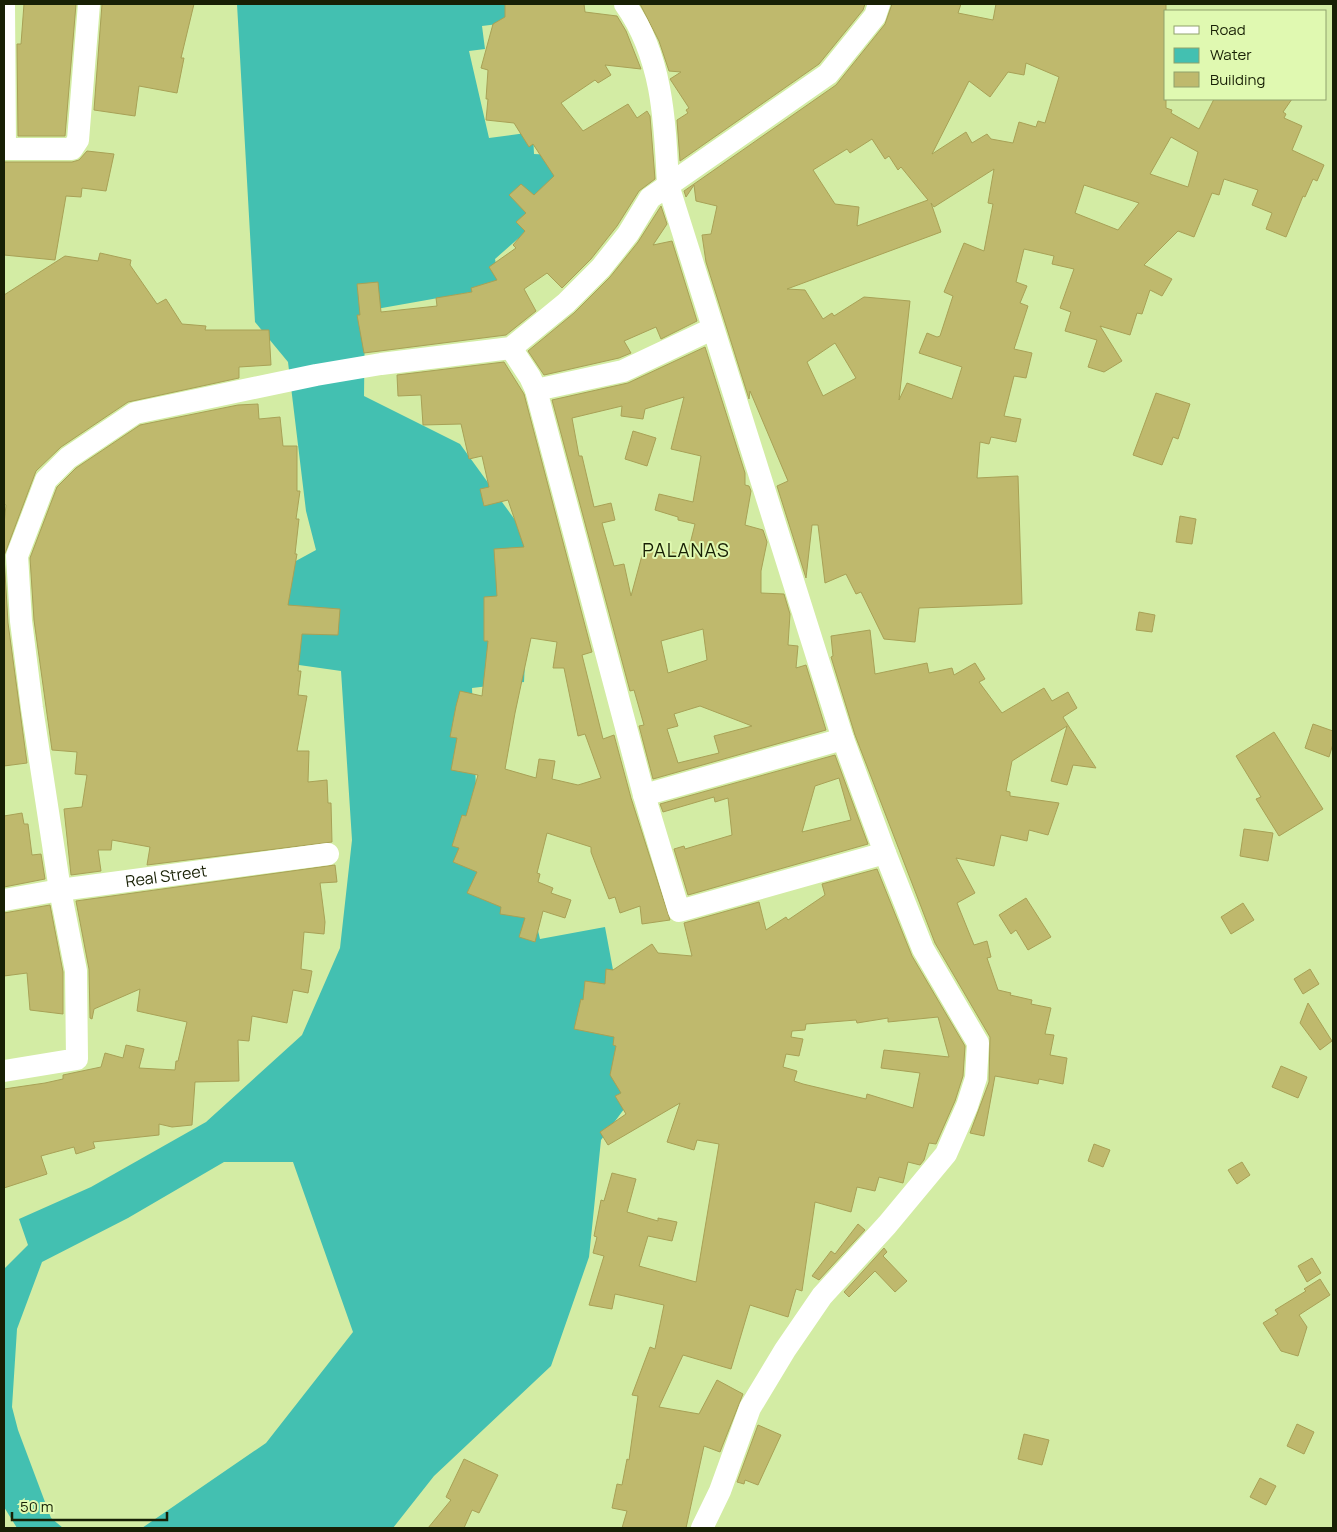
<svg xmlns="http://www.w3.org/2000/svg" width="1337" height="1532" font-family="Manrope,sans-serif">
  <style>
    .water { fill: #43c0b1 }
    .building { fill: #bfb96d; stroke: #a8a156; fill-rule: evenodd }
    .lines { fill: none; stroke-linecap: round; stroke-linejoin: round }
    .street { stroke: #fff; stroke-width: 22 }
    .labels { text-anchor: middle; stroke-width: 4; stroke-linejoin: round; paint-order: stroke }
    .street-label { font-size: 16px; fill: #182005; stroke: #e0f9b1 }
    .quarter-label { font-size: 19px; letter-spacing: 1px; fill: #182005; stroke: #e0f9b1 }
  </style>
  <rect width="100%" height="100%" fill="#d3eca4"/>
  <path class="water" d="M237 4H517L521 21 482 26 485 49 469 51 489 138 533 132 534 154 609 158 495 259 500 287 365 311 364 396 460 444 531 542 524 682 472 688 477 814 532 906 540 939 605 927 636 1093 601 1140 589 1257 551 1366 434 1476 393 1528H142L266 1443 353 1332 293 1162H224L128 1218 42 1262 17 1329 12 1407 18 1430 51 1518 63 1528H17L4 1507V1269L28 1245 19 1219 91 1187 206 1122 302 1035 340 948 352 840 341 671 285 663 283 568 316 550 306 511 288 362 255 322Z"/>
  <path class="building" d="M24 4H76L65 136H18L17 44H21Z
    M102 4H194L181 58H184L177 93 139 86 135 116 94 110Z
    M505 4H584L585 12 617 16 626 31 641 69 605 65 611 75 598 83 595 80 561 103 583 131 628 104 637 118 647 111 650 116 655 179 639 191 617 226 591 259 562 288 547 273 524 289 536 311 506 335 364 353 357 315H360L357 284 378 282 381 312 437 306 436 298 472 292 471 288 497 280 489 267 516 248 513 245 525 231 516 222 526 213 509 195 521 184 534 195 554 176 533 144 529 147 514 123 486 120 488 99H486L488 70 481 68 493 24 505 17Z
    M640 4H865L863 10 819 64 680 161 677 120 688 113 686 110 689 108 670 79 681 72 669 71 659 41Z
    M892 4H961L958 13 993 20 996 4H1166V108L1172 110 1171 113 1199 129 1214 99H1292L1283 112 1286 114 1284 118 1302 126 1292 150 1324 165 1317 181 1313 179 1305 197 1303 196 1286 237 1266 229 1272 213 1252 205 1258 190 1224 179 1219 195 1212 193 1194 237 1178 231 1144 265 1172 279 1162 296 1150 290 1142 314 1137 313 1130 335 1100 326 1122 361 1104 372 1088 367 1097 340 1065 331 1071 312 1060 308 1074 269 1052 264 1054 256 1024 249 1016 282 1027 286 1020 303 1028 306 1014 349 1032 353 1026 378 1014 376 1004 416 1021 419 1016 442 991 437 989 444 980 442 977 478 1018 476 1022 604 919 608 915 642 884 639 861 592 856 594 846 574 825 583 818 525H812L806 578 777 486 788 481 750 391 749 399 706 262 702 235 711 234 717 206 696 201 694 185 686 197 684 191 836 85 885 24ZM1026 63 1059 77 1045 123 1038 121 1036 127 1019 122 1013 143 991 139 987 134 972 143 966 132 932 154 969 81 990 97 1008 72 1024 75ZM1171 137 1198 152 1188 187 1150 174ZM872 139 885 159 889 156 898 170 901 167 928 200 857 226 859 207 835 204 813 170 847 149 850 153ZM994 169 988 203 993 204 984 251 964 243 944 292 953 296 940 336 937 337 927 333 919 353 962 367 952 399 907 383 899 400 910 301 864 297 834 316 832 313 823 319 805 290 787 289 941 232 931 203 934 207ZM1084 185 1139 203 1118 230 1075 213ZM835 343 856 378 823 396 807 362Z
    M87 151 114 154 106 191 82 188 81 197 66 196 55 260 4 255V162H72L79 160Z
    M661 206 667 224 653 245 672 241 697 321 661 339 656 327 624 341 631 353 619 358 544 375 528 351 574 313 610 277 638 242Z
    M100 253 131 260 130 265 157 304 166 299 182 324 206 326 205 330H269L271 365 239 367V378L128 402 61 447 36 471 4 556 8 623 27 763 4 766V524L6 505 4 504V295L65 256 98 261Z
    M705 347 745 473V485L749 486 751 491 745 525 763 530 767 542 761 571V593L784 594 790 614 788 645 798 646 796 668 806 665 826 730 653 779 639 726 644 725 634 690 630 691 552 400 628 383ZM684 397 671 449 701 456 693 502 659 494 655 510 678 517V520L695 524 687 556 672 552 671 555 644 548 631 596 624 564 614 566 602 523 615 520 611 503 594 507 582 456H579L572 418 622 406 621 416 643 419 645 409ZM703 629 707 660 668 673 661 641ZM700 706 752 726 714 736 719 753 678 763 667 729 678 726 674 714Z
    M504 362 524 394 592 652 582 655 603 739 614 735 631 798 670 920 642 924 640 906 620 913 615 897 609 899 591 852V847L547 833 537 873 540 874 538 882 553 888 551 893 571 900 565 918 543 911 535 942 519 937 525 918 500 914 501 907 467 893 477 872 453 862 459 848 452 846 462 815 466 816 478 775 451 770 457 738 450 737 456 706 460 691 482 696 488 641H484V597L497 596 494 549 524 547 508 500 484 506 480 489 489 487 482 456 469 459 461 424 423 425 421 395 398 396 397 375ZM531 638 557 642 553 668H564L578 736 585 734 601 778 578 785 552 779 555 761 539 759 536 778 505 769 515 713Z
    M1156 393 1190 404 1178 439 1173 437 1162 465 1133 455Z
    M258 404 259 419 280 417 283 446H297V491H300L296 519H299L295 554H297L288 605 340 609 338 635 302 634 298 671H301L298 695 307 696 297 751H309L308 782 327 780 328 803H331L332 842 147 865 150 847 112 840 111 850H98L101 871 71 875 64 809 82 807 87 775 75 774 77 752 52 750 34 620 30 558 57 487 76 468 140 425 238 405Z
    M633 431 656 438 647 466 625 459Z
    M1180 516 1196 519 1192 544 1176 542Z
    M1139 612 1155 615 1152 632 1136 630Z
    M870 630 875 674 927 663 929 673 952 668 954 675 975 663 985 679 979 682 1002 713 1044 688 1052 701 1068 692 1077 708 1063 717 1064 719 1096 768 1073 765 1067 785 1051 781 1067 726 1012 761 1006 791 1010 792V796L1059 803 1048 835 1029 830 1027 841 1001 835 994 866 956 858 975 893 957 903 974 945 987 941 991 957 987 958 998 990 1011 993 1010 995 1032 1000 1031 1004 1051 1008 1045 1034 1054 1035 1050 1055 1067 1058 1063 1084 1039 1079 1038 1084 995 1076 984 1136 970 1133 989 1082 990 1037 935 943 855 735 831 657 833 656 831 636Z
    M1313 724 1333 731V744L1329 757 1305 748Z
    M1274 732 1323 809 1279 836 1256 799 1261 797 1236 756Z
    M835 755 868 844 688 895 674 849 684 846 685 849 732 835 728 798 715 802 714 797 663 812 660 804ZM839 778 851 820 802 832 815 786Z
    M22 813 24 824H28L32 855 41 854 45 879 4 887V816Z
    M1244 829 1273 833 1268 861 1240 856Z
    M335 865 337 882 320 883 325 922 324 934 304 932 301 969 312 971 308 993 293 990 287 1023 252 1016 249 1041 238 1040 239 1081 195 1082 192 1125 172 1127 159 1124V1135L93 1142 95 1148 76 1154 74 1147 41 1156 47 1174 4 1188V1089L45 1083 63 1079V1075L101 1067 105 1053 123 1058 126 1045 144 1049 139 1068 175 1070 176 1061H178L187 1022 137 1011 140 989 94 1009 92 1019 90 1018 89 969 76 901Z
    M877 869 912 956 965 1046 963 1076 955 1101 936 1144 929 1143 924 1160 920 1165 908 1162 903 1183 879 1177 875 1191 857 1187 851 1212 815 1202 802 1291 796 1289 788 1317 750 1305 731 1369 683 1355 659 1407 699 1414 717 1380 743 1394 720 1452 704 1446 686 1528H622L627 1511 612 1508 617 1484 622 1485 627 1459 629 1460 638 1396 632 1395 650 1347 655 1349 664 1305 615 1294 612 1309 589 1305 604 1256 593 1253 597 1237 594 1236 601 1200 604 1201 612 1173 636 1179 627 1212 658 1221V1218L677 1222 672 1241 648 1236 639 1266 696 1282 719 1144 697 1140 694 1150 667 1142 680 1103 608 1145 600 1132 626 1114 615 1096 621 1093 610 1075 616 1046 613 1045 614 1037 574 1029 581 999 583 1000 585 981 605 984 606 969 613 970 652 944 658 953 692 956 684 923 759 902 766 930 786 917 788 920 825 895 822 884ZM938 1017 949 1057 884 1050 881 1068 920 1073 913 1108 867 1094 866 1099 803 1084 794 1081 797 1071 783 1067 786 1054 799 1056 803 1039 791 1037 792 1031 805 1030 806 1024 856 1020 857 1023 888 1018V1022Z
    M1026 898 1051 937 1028 950 1016 930 1011 934 999 915Z
    M1243 903 1254 920 1231 934 1221 917Z
    M50 905 63 972V1014L30 1010 27 973 4 976V913Z
    M1310 969 1319 984 1303 994 1294 979Z
    M1308 1003 1332 1041 1320 1050 1300 1023Z
    M1281 1066 1307 1077 1298 1098 1272 1087Z
    M1094 1144 1110 1150 1103 1167 1088 1161Z
    M1242 1162 1250 1175 1237 1184 1228 1170Z
    M858 1224 865 1230 819 1280 812 1276 831 1251 835 1254Z
    M884 1248 887 1252 883 1256 907 1281 895 1292 875 1271 849 1297 844 1292Z
    M1312 1258 1321 1273 1307 1282 1298 1266Z
    M1320 1279 1330 1295 1299 1315 1307 1327 1298 1356 1281 1351 1263 1323 1278 1314 1275 1310 1306 1291 1304 1289Z
    M1297 1424 1314 1432 1304 1454 1287 1446Z
    M758 1425 781 1435 758 1485 745 1480 744 1484 737 1482Z
    M1024 1434 1049 1440 1042 1465 1018 1459Z
    M464 1459 498 1475 479 1513 472 1510 464 1528H428L451 1500 446 1497Z
    M1260 1478 1276 1486 1266 1505 1250 1497Z"/>
  <g class="lines">
    <g class="street">
      <path d="M4 4 5 149"/>
      <path d="M625 4C663 57 665 123 668 185L843 739 885 853 923 949 978 1043 976 1078 967 1106 946 1154 887 1225 822 1296 785 1350 750 1408 720 1491 702 1528"/>
      <path d="M4 149H72L78 140 89 4"/>
      <path d="M511 348 530 377 536 390 623 371 712 329"/>
      <path d="M536 390 644 795 843 739"/>
      <path d="M644 795 679 911 885 853"/>
      <path id="s1" d="M4 900 60 890 328 854"/>
      <path d="M4 1071 77 1059 76 971 60 890 32 708 21 621 17 556 46 480 68 458 135 413 316 375 381 364 511 348 566 303 601 268 628 234 650 198 828 74 875 16 879 4"/>
    </g>
  </g>
  <g class="labels">
    <g class="street-label">
      <text dy="6" stroke="none"><textPath href="#s1" startOffset="164">Real Street</textPath></text>
    </g>
    <g class="quarter-label">
      <text x="686" y="557">PALANAS</text>
    </g>
  </g>
  <rect width="1337" height="1532" fill="none" stroke="#182005" stroke-width="10"/>
  <rect x="1164" y="10" width="162" height="90" fill="#e0f9b1" stroke="#90a26c"/>
  <rect x="1174" y="26" width="25" height="8" fill="#ffffff" stroke="#90a26c"/>
  <text x="1210" y="35" font-size="15" fill="#182005">Road</text>
  <rect x="1174" y="48" width="25" height="15" fill="#43c0b1" stroke="#90a26c"/>
  <text x="1210" y="60" font-size="15" fill="#182005">Water</text>
  <rect x="1174" y="72" width="25" height="15" fill="#bfb96d" stroke="#90a26c"/>
  <text x="1210" y="85" font-size="15" fill="#182005">Building</text>
  <path d="M12 1512v8h155v-8" fill="none" stroke="#182005" stroke-width="2.5"/>
  <text x="20" y="1512" font-size="15" fill="#182005" stroke="#e0f9b1" stroke-width="4" paint-order="stroke">50 m</text>
</svg>
